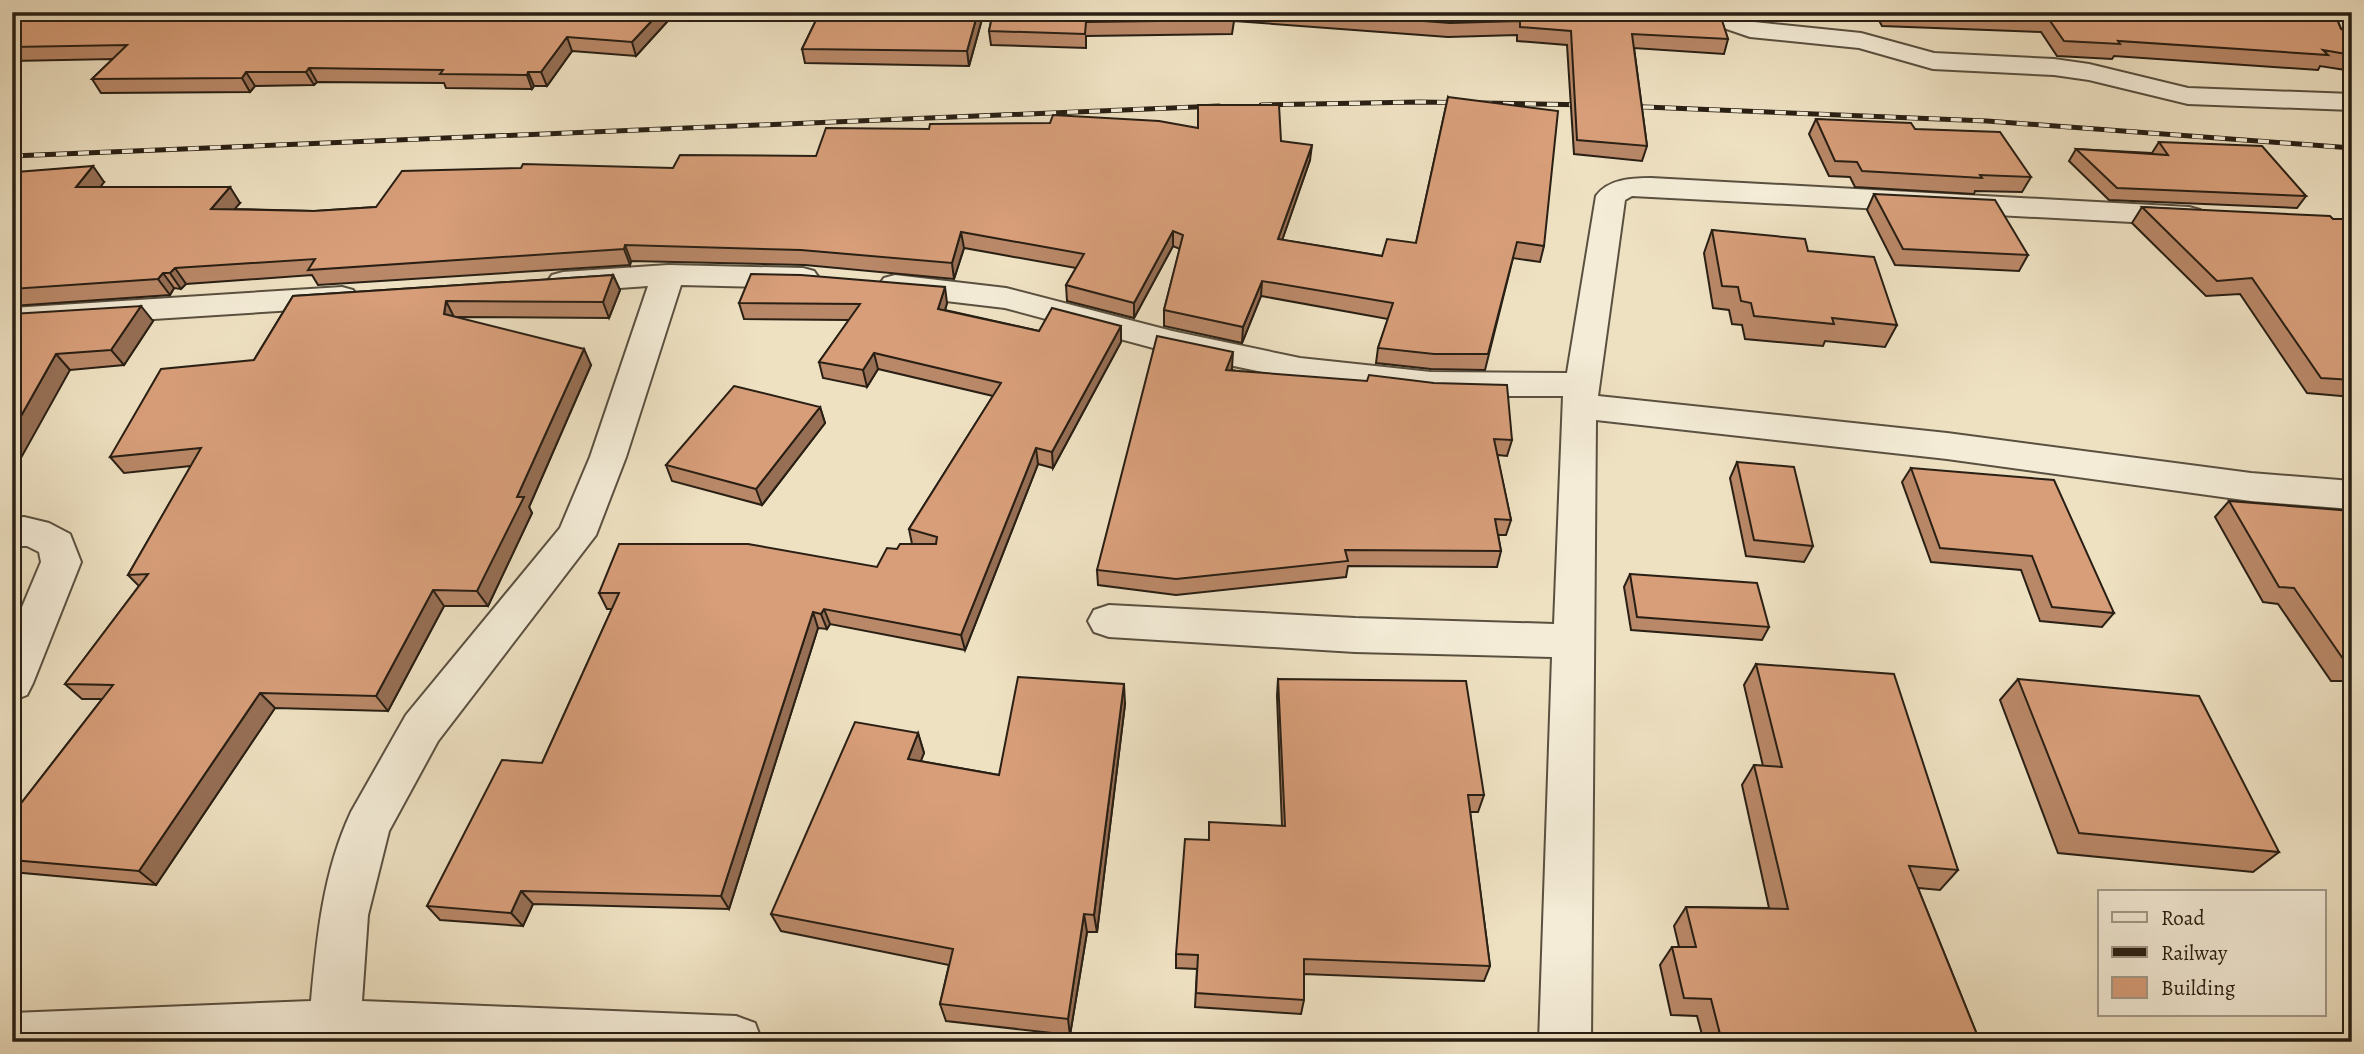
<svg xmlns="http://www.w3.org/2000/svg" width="2364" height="1054" font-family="Alegreya,serif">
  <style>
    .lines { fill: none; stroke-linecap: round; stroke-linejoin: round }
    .street-casing { stroke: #5a5040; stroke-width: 4 }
    .street { fill: #f4ecd7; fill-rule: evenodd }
    .rail-casing { stroke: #291f14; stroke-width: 5 }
    .rail { stroke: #f4ecd7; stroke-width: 3.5; stroke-dasharray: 11; stroke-linecap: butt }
    .wall { fill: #b98868; stroke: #291f14; stroke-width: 2 }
    .shaded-wall { fill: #966f55; stroke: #291f14; stroke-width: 2 }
    .building { fill: #d79e79; stroke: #291f14; stroke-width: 2 }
  </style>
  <rect width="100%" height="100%" fill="#eee1c2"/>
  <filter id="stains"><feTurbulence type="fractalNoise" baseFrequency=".00286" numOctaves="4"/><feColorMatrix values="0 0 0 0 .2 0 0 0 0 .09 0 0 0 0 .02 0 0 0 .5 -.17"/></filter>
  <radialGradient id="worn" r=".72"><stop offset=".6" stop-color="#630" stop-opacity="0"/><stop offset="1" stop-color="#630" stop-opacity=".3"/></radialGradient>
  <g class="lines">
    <defs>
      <path id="street" d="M1703 12H1730L1754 22 1861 33 1934 53 2054 59 2089 64 2188 88 2352 94V110L2188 104 2089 80 2054 75 1933 69 1859 48 1750 37 1715 25Z
        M1651 178 2189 207 2200 210 2204 216 2200 222 2189 225 1632 196 1625 200 1598 396 1947 433 2251 473 2352 481V509L2251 501 1947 459 1596 420 1591 1042H1539L1552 657 1355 652 1109 637 1094 632 1088 621 1094 610 1109 605 1355 618 1554 624 1563 396H1431L1300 380 1172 353 1005 308 895 295 884 292 879 285 884 278 895 275 1006 288 1172 331 1300 358 1431 372 1567 373 1596 196C1608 179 1632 178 1651 178Z
        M668 265 803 268 814 271 819 278 814 285 803 288 681 285 626 457 596 535 438 741 389 831 368 915 362 1001 736 1016 755 1023 762 1042H12V1013L311 1001C317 936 323 872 351 812L406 715 560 528 590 457 648 286 563 292 552 289 547 282 552 275 563 272Z
        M342 287 353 290 358 297 353 304 342 307 12 328V308Z
        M24 517 49 523 70 534 81 562 33 683 27 695 12 701V631L41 562 39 552 27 546H12V518Z"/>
    </defs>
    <use href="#street" class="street-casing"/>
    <use href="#street" class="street"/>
    <defs>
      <path id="rail" d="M1261 105 1420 102 1590 105
        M1621 106 1987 121 2352 148
        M12 156 1219 106"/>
    </defs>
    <use href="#rail" class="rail-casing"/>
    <use href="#rail" class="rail"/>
  </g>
  <path class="wall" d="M12 12H676L636 56 572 51 547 86H534L532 89 446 88 444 83 317 82 314 85 255 86 250 92 101 93 92 79 113 59 12 61Z
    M820 12H984L969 66 805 63 802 49Z
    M993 12H1718L1728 39 1724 54 1634 48 1647 146 1642 161 1574 154 1567 45 1517 41V35L1448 37 1234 21 1232 34 1086 36V48L991 45 989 31Z
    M1865 12H2334L2341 29 2352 33V71L2320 66 2318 70 2114 56 2112 59 2057 56 2041 32 1882 26 1875 13Z
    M2347 12H2352V24Z
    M1448 97 1544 246 1540 262 1513 258 1485 370 1431 369 1376 363 1378 348 1388 319 1261 296 1242 343 1164 326V310L1180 249 1173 246 1134 318 1067 301 1066 285 1076 268 964 248 954 279 805 265 631 261 630 265 318 285 312 275 186 284 181 289 174 288 170 295 12 306V176L104 182 100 187 240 203 234 209 314 211 376 207 673 168 816 156 1281 141 1310 160 1282 240 1382 256 1416 243Z
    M1816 119 1915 129 2031 177 2022 192 1975 191 1974 194 1855 187 1850 177 1829 176 1809 134Z
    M2159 142 2306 196 2297 208 2109 200 2069 161 2076 149 2152 153Z
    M1874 194 2028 255 2019 271 1895 265 1867 210Z
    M2142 207 2333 219H2352V397L2307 393 2240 294 2206 296 2132 223Z
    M1712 230 1808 251 1897 325 1885 347 1825 341 1823 346 1745 339 1742 325 1732 324 1729 310 1713 308 1704 253Z
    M613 275 620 290 609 318 454 317 591 365 529 507 532 513 488 606H444L388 711 275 708 156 885 12 872V815L102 699H82L65 684 139 586 128 575 191 466 124 473 110 457 254 360 293 296Z
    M739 303H947L945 310 1039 331 1121 326V342L1053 468 1038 464 965 650 830 624 827 629 818 628 729 909 533 904 523 926 440 920 427 906 542 763 612 609H607L599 593 877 567 897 549 912 544 909 529 993 396 878 369 867 387 823 378 819 362 849 320 744 319Z
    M12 314 153 321 124 365 70 370Z
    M1232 368V370L1512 440 1507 456 1497 455 1511 520 1506 535H1498L1501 551 1497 567 1348 566 1346 577 1176 595 1098 585 1097 570Z
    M820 407 825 423 762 505 672 481 666 465Z
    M1737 462 1813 546 1804 562 1746 556 1730 478Z
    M1911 468 2114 613 2102 627 2040 621 2021 570 1931 562 1902 482Z
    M2229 501 2352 511V681H2331L2278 604 2263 602 2215 517Z
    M1630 574 1769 627 1762 640 1631 630 1624 587Z
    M1756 664 1958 870 1940 890 1918 888 1980 1042H1704L1697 1016 1671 1015 1660 965 1672 947H1679L1674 926 1686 907 1769 908 1742 785 1754 765 1763 766 1744 685Z
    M1278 679 1484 795 1478 812H1470L1490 966 1484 981 1304 974V1000L1301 1014 1195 1007 1197 969 1176 968V954L1282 826 1277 696Z
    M2018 679 2279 852 2253 872 2058 853 2000 700Z
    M1125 704 1097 932H1087L1070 1035 946 1021 940 1004 949 965 781 931 771 914 918 733 924 753 920 761 999 775Z"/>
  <path class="shaded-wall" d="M660 12H676L636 56 632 42Z
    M978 12H984L969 66 967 51Z
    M567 37 572 51 547 86 541 72Z
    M309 68 317 82 314 85 306 72Z
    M246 72 255 86 250 92 242 78Z
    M528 72 534 86 532 89 527 75Z
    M1312 145 1310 160 1277 255 1278 239Z
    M93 166 104 182 88 203 76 187Z
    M230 187 240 203 222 224 211 209Z
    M1173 231V246L1134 318V303Z
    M961 232 964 248 954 279 952 263Z
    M625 245 631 261 630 265 624 249Z
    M175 268 186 284 181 289 170 273Z
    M163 273 174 288 170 295 158 279Z
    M613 275 620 290 609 318 603 302Z
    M1262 281 1261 296 1242 343 1243 327Z
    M945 287 947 303 941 325 938 309Z
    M446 301 454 317 444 314Z
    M141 306 153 321 124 365 111 350Z
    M1121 326V342L1053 468 1052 452Z
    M584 349 591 365 529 507 532 513 488 606 477 591 517 497Z
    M1233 352 1232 368 1226 386V370Z
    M874 353 878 369 867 387 863 370Z
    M56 354 70 370 12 474V432Z
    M820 407 825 423 762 505 756 489Z
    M1036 448 1038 464 965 650 961 635Z
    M433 590 444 606 388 711 376 696Z
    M824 609 830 624 827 629 821 614Z
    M813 612 818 628 729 909 721 896Z
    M1124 684 1125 704 1097 932 1094 915Z
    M260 693 275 708 156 885 139 871Z
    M918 733 924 753 914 779 908 759Z
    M521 891 533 904 523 926 511 913Z
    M1084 914 1087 932 1070 1035 1068 1019Z"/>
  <path class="building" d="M12 12H660L632 42 567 37 541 72H528L527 75 440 74 443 70 309 68 306 72H246L242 78 92 79 127 45 12 47Z
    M820 12H978L967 51 802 49Z
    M993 12H1234L1233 20 1086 22 1085 34 989 31Z
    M1302 12H1718L1720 14 1728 39 1632 34 1647 146 1577 140 1571 31 1520 27V21L1450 23Z
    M1908 12H2334L2341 29 2352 33V55L2323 50 2328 55 2118 41 2120 44 2064 41 2048 18Z
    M1448 97 1558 111 1544 246 1517 242 1488 354H1434L1378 348 1393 303 1262 281 1243 327 1164 310 1183 235 1173 231 1134 303 1066 285 1084 254 961 232 952 263 801 250 625 245 624 249 308 270 315 259 175 268 170 273H163L158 279 12 289V176L16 172 93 166 76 187H230L211 209 314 211 376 207 402 171 521 168 523 164 673 168 680 155 816 156 826 128 929 129 930 124 1050 123 1053 115 1159 121 1198 128V105H1279L1281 141 1312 145 1278 239 1382 256 1387 239 1416 243Z
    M1816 119 1911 123 1915 129 2000 132 2031 177 1980 175 1982 178 1862 171 1857 162 1835 161Z
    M2159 142 2262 146 2306 196 2117 188 2076 149 2168 155Z
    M1874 194 1995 200 2028 255 1903 249Z
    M2142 207 2330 216 2333 219H2352V380L2321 378 2252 278 2217 281Z
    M1712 230 1805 239 1808 251 1874 257 1897 325 1832 318 1834 324 1754 316 1751 303 1741 301 1738 287 1722 286Z
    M751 274 801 275 945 287 938 309 1039 331 1052 308 1121 326 1052 452 1036 448 961 635 824 609 821 614 813 612 721 896 521 891 511 913 427 906 502 760 542 763 619 593H599L619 544H748L877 567 887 548 897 549 900 544H936L937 537 909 529 1001 383 874 353 863 370 819 362 860 304 739 303Z
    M613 275 603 302 446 301 444 314 584 349 517 497H524L477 591 433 590 376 696 260 693 139 871 12 860V815L113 685 65 684 148 574 128 575 201 448 110 457 161 369 254 360 293 296Z
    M141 306 111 350 56 354 12 432V314Z
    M1157 336 1233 352 1226 370 1367 381 1369 375 1434 383 1507 385 1512 440 1494 439 1511 520 1495 519 1501 551 1345 550 1348 561 1176 579 1097 570Z
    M734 386 820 407 756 489 666 465Z
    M1737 462 1794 467 1813 546 1754 540Z
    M1911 468 2054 480 2114 613 2052 607 2032 556 1940 548Z
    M2229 501 2352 511V666H2348L2294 588 2279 587Z
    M1630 574 1757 583 1769 627 1637 617Z
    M1756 664 1894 674 1958 870 1909 866 1980 1042H1722L1711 999 1684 998 1672 947H1696L1686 907 1788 909 1754 765 1782 767Z
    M1018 677 1124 684 1094 915 1084 914 1068 1019 940 1004 953 949 771 914 855 722 918 733 908 759 999 775Z
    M1278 679 1466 681 1484 795H1468L1490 966 1304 959V1000L1196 993 1198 955 1176 954 1185 839 1209 840V822L1285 826Z
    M2018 679 2199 696 2279 852 2079 833Z"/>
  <rect width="2364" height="1054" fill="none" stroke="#eee1c2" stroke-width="42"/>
  <rect x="14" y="14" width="2336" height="1026" fill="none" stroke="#291f14" stroke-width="3.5"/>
  <rect x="21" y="21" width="2322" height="1012" fill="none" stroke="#291f14" stroke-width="2"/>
  <rect x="2098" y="890" width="228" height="126" fill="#f4ecd7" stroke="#a39a89" stroke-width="2"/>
  <rect x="2112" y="912" width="35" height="10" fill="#f4ecd7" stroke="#a39a89" stroke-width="2"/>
  <text x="2161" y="925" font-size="21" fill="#291f14">Road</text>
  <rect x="2112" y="947" width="35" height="10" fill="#291f14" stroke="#a39a89" stroke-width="2"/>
  <text x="2161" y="960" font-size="21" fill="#291f14">Railway</text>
  <rect x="2112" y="977" width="35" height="21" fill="#d79e79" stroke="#a39a89" stroke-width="2"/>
  <text x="2161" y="995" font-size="21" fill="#291f14">Building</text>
  <rect width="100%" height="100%" filter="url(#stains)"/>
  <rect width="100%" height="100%" fill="url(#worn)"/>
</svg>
